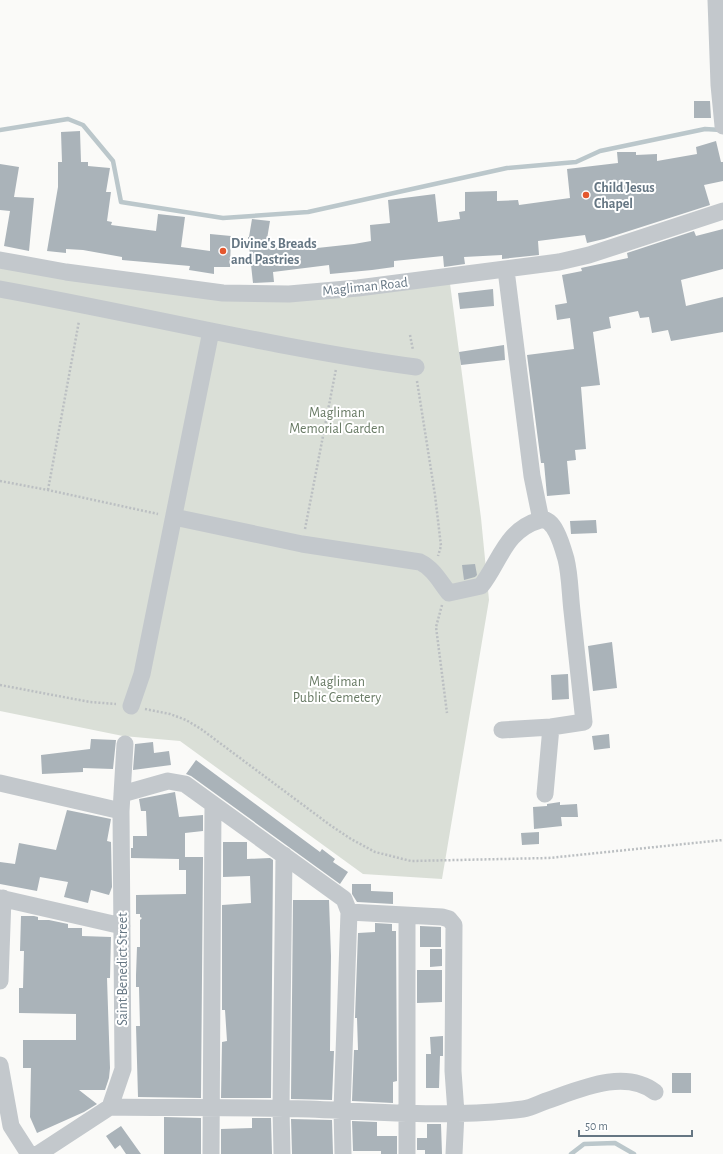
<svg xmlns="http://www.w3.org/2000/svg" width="723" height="1154" font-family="'Alegreya Sans',sans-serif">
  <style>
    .green { fill: #dadfd7 }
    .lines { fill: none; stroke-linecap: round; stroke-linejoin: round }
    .stream { stroke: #bbc7cb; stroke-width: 4.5 }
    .building { fill: #aab3b9 }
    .path { stroke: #bbbfc2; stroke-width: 2.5; stroke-dasharray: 2 2; stroke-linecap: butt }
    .minor { stroke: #c3c8cc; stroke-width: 17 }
    .poi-dot { fill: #e4572e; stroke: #fff; stroke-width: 1.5 }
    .labels { text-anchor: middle; stroke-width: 4; stroke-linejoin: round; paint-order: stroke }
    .poi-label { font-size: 14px; font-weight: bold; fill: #657683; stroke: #fff; text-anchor: start }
    .street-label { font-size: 14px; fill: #657683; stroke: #fff }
    .park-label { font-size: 14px; fill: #687a64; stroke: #fff }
  </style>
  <rect width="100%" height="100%" fill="#fafaf8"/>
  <path class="green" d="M0 260 223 293 449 276 481 518 489 600 442 879 363 874 180 741 123 736 0 711Z"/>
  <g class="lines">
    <path class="stream" d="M0 130 68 119 83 125 113 161 121 202 223 218 308 212 507 168 576 162 600 151 705 129 721 130
      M571 1154 584 1144 615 1143 634 1154"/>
  </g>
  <path class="building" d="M694 101H710L711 118H694Z
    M80 131 81 162H88V166L110 168 106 192H111L107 221 112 222 111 225 156 231 158 214 185 217 181 247 210 251V234L231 236 230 267H214V274L189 270 190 266 122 260V257L83 250 66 249V253L47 251 58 187V162H62L61 132Z
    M716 141 721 162H723V181L704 185 710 205 604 239 587 243 585 235 538 241 539 255 502 259V255L464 257 465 264 444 267 443 256 394 261V267L372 270 330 274 329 265 273 272 274 282 253 283 248 237H249L252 219 270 221 266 245 292 247 307 245 308 249 354 244 371 241 370 225 390 223 388 200 435 194 438 222 460 219 459 212 465 211V192L497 191V201L518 200 519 205 570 198 567 169 618 163 617 152H636V155L657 154V161L697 154 696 147Z
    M0 164 19 167 14 197 34 198 29 251 4 246 10 211 0 210Z
    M723 229V269L681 280 686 306 723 297V332L671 341 668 330 652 333 649 317 640 318 638 311 609 317 611 328 593 332 600 385 581 387 586 449 575 450 576 460 567 461 570 494 547 496 544 463H541L527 355 574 349 570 318 557 320 555 305 567 303 562 275 582 271 581 268 628 258 627 253 694 231 696 236Z
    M493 289 494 306 460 309 458 293Z
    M504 345 505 360 461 365 459 352Z
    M596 520 597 533 571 534 570 521Z
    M475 564 477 575 475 577 464 580 462 565Z
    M612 642 617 688 593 691 588 646Z
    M568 674 569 699 552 700 551 675Z
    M609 734 610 748 594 750 592 736Z
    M91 739 116 740 113 769 83 768V772L42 774 41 755 90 749Z
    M153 742 154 753 169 751 171 765 133 770 135 744Z
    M196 760 320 852 322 849 335 859 333 862 348 872 340 884 191 776 186 774Z
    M175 792 179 817 203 815V831L185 833V857H203L201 1098 138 1097 136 1026H140L139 987H136V975L137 947H140V920L142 918 140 917V914H136V895L186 894V870H179V859L131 858V848H133V836H147L146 811H141L139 799Z
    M560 802V805L577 804 578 817H561L562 826 534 829 533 807 547 806V804Z
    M67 810 111 819 107 841 111 842 112 887 109 895 91 890 88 903 64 897 68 882 40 877 37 891 0 884V862L15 864 19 843 56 850Z
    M539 832V844L522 845 521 833Z
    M223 842H247V859L270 858 273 860 271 1098H221L222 1042 227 1041 225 1010H222V905L251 903 250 876 223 877Z
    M352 884H371V891L393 892V904L357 902 352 894Z
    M293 900H329L331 956 330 1051H334L332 1100 291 1099Z
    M21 916H34L38 917V920H49L68 924V928H82V936L111 937 110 978H107L110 1068 109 1078 105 1090H79L97 1104 84 1112 37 1133 30 1117 31 1068H23V1040H76V1014L19 1013V988H23L24 951H20Z
    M375 923 392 924V931H396L397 1081 393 1082V1103L352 1101 354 1050H358L357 1018H355L358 933 375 932Z
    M420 926 441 927V947H420Z
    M430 949H442V966L430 967Z
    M417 970H442V1002L417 1003Z
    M443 1036V1056H440L439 1088H426V1054H431L430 1037Z
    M672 1073H691V1093H672Z
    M164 1117 201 1118V1154H164Z
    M252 1118H271L272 1154H221V1129L252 1128Z
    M291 1119 332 1120 333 1154H292Z
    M352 1121 377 1122V1136H397V1154H381V1151H353Z
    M427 1124H441L442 1154H425V1150H417V1138H427Z
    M121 1126 141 1154H126L120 1145 115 1149 106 1136Z"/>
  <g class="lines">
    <path class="path" d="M410 335 413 350
      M417 381 435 495 441 546 438 556
      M0 481 48 490 158 514
      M48 490 79 321
      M305 529 336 369
      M442 605 436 627 447 713
      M0 685 90 702 116 704
      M145 709 170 714 186 720 201 729 330 825 351 839 375 852 411 861 549 858 723 840"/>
    <path class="minor" d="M716 0 719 85 723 126
      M0 260 66 272 223 293 289 294 358 288 559 262 589 255 723 211
      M506 270 532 476 541 520
      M0 289C139 314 276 348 416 367
      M174 517 302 544 420 562C434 569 440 582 449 593L481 586C500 562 505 530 540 520 555 516 563 549 566 559 570 575 570 594 572 611 576 648 580 685 584 722L551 727 502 730
      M131 706 142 674 211 331
      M0 783 121 811
      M122 794 168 781 185 784 344 899 349 912 342 1110 343 1154
      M545 794 551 727
      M0 898 122 926
      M349 912 442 917 449 919 454 925 453 1071 456 1113 454 1154
      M407 916V1154
      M0 981 3 898
      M0 1065 11 1126 29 1154
      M110 1107C176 1108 243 1107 309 1109 380 1112 452 1118 523 1109 531 1108 538 1104 546 1101 578 1090 624 1068 655 1092
      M38 1154 110 1107 123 1069 121 811 125 744
      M211 1154 213 804
      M282 1154 281 1108 284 855"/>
  </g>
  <g class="poi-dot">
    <circle cx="586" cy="195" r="4"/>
    <circle cx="223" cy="251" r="4"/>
  </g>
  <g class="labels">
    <g class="poi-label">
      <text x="594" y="192">Child Jesus<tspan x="594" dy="16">Chapel</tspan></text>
      <text x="231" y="248">Divine's Breads<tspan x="231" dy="16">and Pastries</tspan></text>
    </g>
    <g class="street-label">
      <text transform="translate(365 286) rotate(-6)" y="5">Magliman Road</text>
      <text transform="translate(122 969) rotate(-90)" y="5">Saint Benedict Street</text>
    </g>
    <g class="park-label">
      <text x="337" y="417">Magliman<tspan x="337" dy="16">Memorial Garden</tspan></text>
      <text x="337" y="686">Magliman<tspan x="337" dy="16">Public Cemetery</tspan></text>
    </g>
  </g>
  <path d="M579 1130v6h113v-6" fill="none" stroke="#657683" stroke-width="2"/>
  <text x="585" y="1130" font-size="12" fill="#657683" stroke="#ffffff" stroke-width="3" paint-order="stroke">50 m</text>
</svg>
